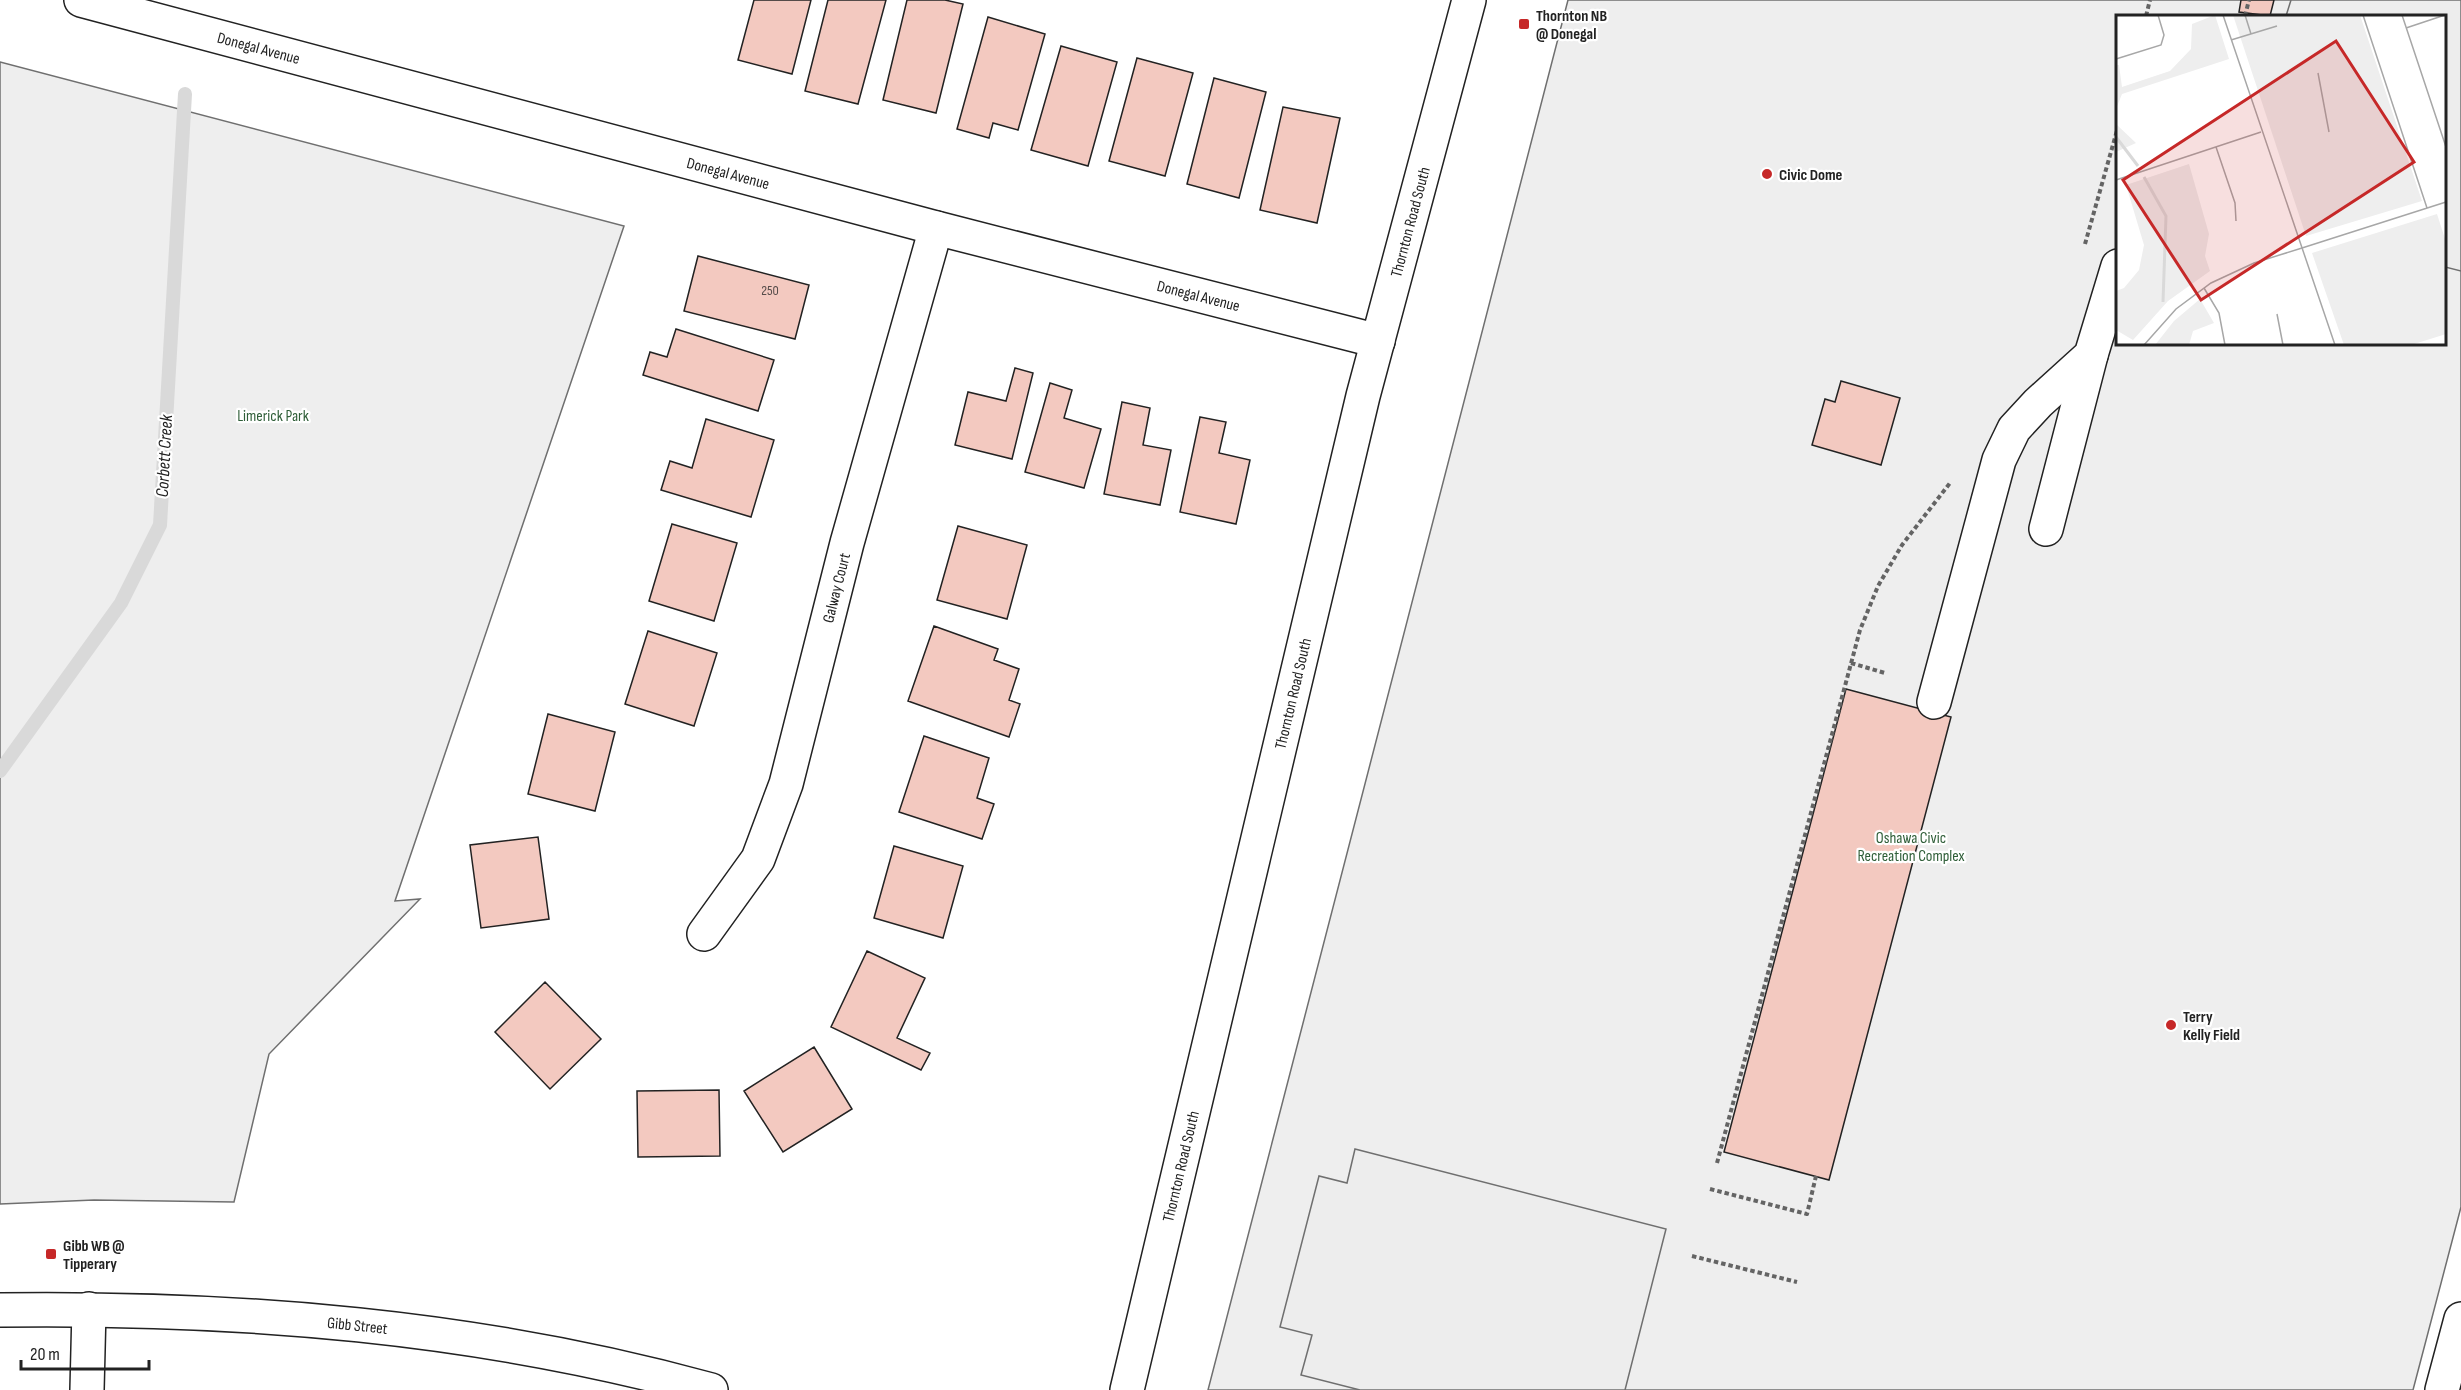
<svg xmlns="http://www.w3.org/2000/svg" width="2461" height="1390" font-family="'Sofia Sans Condensed',sans-serif">
  <style>
    .green { fill: #eee; stroke: #6f6f6f; stroke-width: 1.5; fill-rule: evenodd }
    .parking { fill: #ededed; stroke: #6f6f6f; stroke-width: 1.5 }
    .lines { fill: none; stroke-linecap: round; stroke-linejoin: round }
    .stream { stroke: #d9d9d9; stroke-width: 14 }
    .building { fill: #f3c9c0; stroke: #222; stroke-width: 1.5 }
    .minor-casing { stroke: #222; stroke-width: 36 }
    .major-casing { stroke: #222; stroke-width: 36 }
    .path { stroke: #646464; stroke-width: 4; stroke-dasharray: 4.5 3; stroke-linecap: butt }
    .minor { stroke: #fff; stroke-width: 33 }
    .major { stroke: #fff; stroke-width: 33 }
    .poi-dot { fill: #c62828; stroke: #fff; stroke-width: 2 }
    .labels { text-anchor: middle; stroke-width: 4.5; stroke-linejoin: round; paint-order: stroke }
    .number-label { font-size: 14px; fill: #564c4a }
    .poi-label { font-size: 16px; font-weight: bold; fill: #222; stroke: #fff; text-anchor: start }
    .street-label { font-size: 16px; fill: #222; stroke: #fff }
    .park-label { font-size: 16px; fill: #2f5e38; stroke: #fff }
    .water-label { font-size: 18px; font-style: italic; fill: #222; stroke: #fff }
    .inset-river { fill: none; stroke: #d9d9d9; stroke-width: 3 }
    .inset-road { fill: none; stroke: #a7a7a7; stroke-width: 1.5 }
    .view { fill: #c62828; fill-opacity: 0.15; stroke: #c62828; stroke-width: 3 }
    .inset-edge { fill: none; stroke: #222; stroke-width: 3 }
  </style>
  <rect width="100%" height="100%" fill="#fff"/>
  <path class="green" d="M1568 0H2461V1207L2413 1390H1208ZM2118 16H2444V344H2118Z
    M0 62 624 226 395 901 420 899 269 1054 234 1202 94 1200 0 1204Z"/>
  <path class="parking" d="M2291 0H2461V271L2445 267 2444 16H2286Z
    M1355 1149 1666 1229 1625 1390H1360L1301 1375 1312 1335 1280 1327 1319 1176 1347 1183Z"/>
  <g class="lines">
    <path class="stream" d="M0 771 121 603 160 525 185 94"/>
  </g>
  <path class="building" d="M754 0H811L792 74 738 60Z
    M828 0H886L858 104 805 91Z
    M907 0H945L963 4 936 113 883 100Z
    M2241 0H2274L2270 16 2239 12Z
    M988 17 1045 34 1018 130 993 123 989 138 957 129Z
    M1061 46 1117 62 1088 166 1031 150Z
    M1137 58 1193 73 1165 176 1109 161Z
    M1214 78 1266 92 1239 198 1187 184Z
    M1283 107 1340 118 1317 223 1260 210Z
    M698 256 809 285 795 339 684 311Z
    M676 329 774 360 758 411 643 375 650 352 667 357Z
    M1015 368 1033 373 1012 459 955 445 968 392 1006 401Z
    M1841 381 1900 398 1881 465 1812 445 1825 399 1835 402Z
    M1050 383 1072 390 1064 418 1101 429 1084 488 1025 472Z
    M1122 402 1150 408 1143 445 1171 450 1160 505 1104 494Z
    M1200 417 1226 422 1219 453 1250 460 1236 524 1180 512Z
    M706 419 774 440 751 517 661 490 670 461 692 468Z
    M672 524 737 543 714 621 649 601Z
    M958 526 1027 545 1007 619 937 600Z
    M934 626 998 649 994 660 1019 669 1009 700 1020 704 1009 737 908 701Z
    M648 631 717 653 694 726 625 704Z
    M1846 689 1951 717 1829 1180 1724 1152Z
    M548 714 615 732 595 811 528 794Z
    M924 736 989 758 977 798 994 804 982 839 899 812Z
    M538 837 549 919 481 928 470 845Z
    M894 846 963 866 943 938 874 918Z
    M867 951 925 978 897 1038 930 1053 921 1070 831 1027Z
    M545 982 601 1039 550 1089 495 1032Z
    M814 1047 852 1109 783 1152 744 1091Z
    M719 1090 720 1156 638 1157 637 1091Z"/>
  <g class="lines">
    <defs>
      <g id="minor">
        <path id="s1" d="M81 0 936 228 1378 341"/>
        <path d="M2046 529 2091 355"/>
        <path d="M1934 702 1999 460 2014 429 2038 403 2091 355 2118 266"/>
        <path id="s2" d="M704 934 758 859 786 784 847 543 936 228"/>
        <path id="s3" d="M0 1310C240 1307 479 1326 711 1390"/>
        <path d="M87 1390 89 1309"/>
        <path d="M2442 1390 2461 1319"/>
      </g>
      <g id="major">
        <path id="s4" d="M1127 1390 1363 396 1469 0"/>
      </g>
    </defs>
    <use href="#minor" class="minor-casing"/>
    <use href="#major" class="major-casing"/>
    <path class="path" d="M2146 16 2150 0
      M2245 16 2249 0
      M2085 244 2118 127
      M1851 663 1885 673
      M1717 1163 1860 630 1878 586 1902 545 1950 483
      M1710 1189 1807 1214 1816 1176
      M1692 1256 1797 1282"/>
    <use href="#minor" class="minor"/>
    <use href="#major" class="major"/>
  </g>
  <g class="poi-dot">
    <rect x="1518" y="18" width="12" height="12" rx="3"/>
    <circle cx="1767" cy="174" r="6"/>
    <circle cx="2171" cy="1025" r="6"/>
    <rect x="45" y="1248" width="12" height="12" rx="3"/>
  </g>
  <g class="labels">
    <g class="number-label">
      <text x="770" y="295">250</text>
    </g>
    <g class="poi-label">
      <text x="1536" y="21">Thornton NB<tspan x="1536" dy="18">@ Donegal</tspan></text>
      <text x="1779" y="180">Civic Dome</text>
      <text x="2183" y="1022">Terry<tspan x="2183" dy="18">Kelly Field</tspan></text>
      <text x="63" y="1251">Gibb WB @<tspan x="63" dy="18">Tipperary</tspan></text>
    </g>
    <g class="street-label">
      <text dy="6" stroke="none"><textPath href="#s1" startOffset="184">Donegal Avenue</textPath></text>
      <text dy="6" stroke="none"><textPath href="#s1" startOffset="670">Donegal Avenue</textPath></text>
      <text dy="6" stroke="none"><textPath href="#s4" startOffset="1202">Thornton Road South</textPath></text>
      <text dy="6" stroke="none"><textPath href="#s1" startOffset="1156">Donegal Avenue</textPath></text>
      <text dy="6" stroke="none"><textPath href="#s2" startOffset="375">Galway Court</textPath></text>
      <text dy="6" stroke="none"><textPath href="#s4" startOffset="716">Thornton Road South</textPath></text>
      <text dy="6" stroke="none"><textPath href="#s4" startOffset="230">Thornton Road South</textPath></text>
      <text dy="6" stroke="none"><textPath href="#s3" startOffset="358">Gibb Street</textPath></text>
    </g>
    <g class="park-label">
      <text x="273" y="421">Limerick Park</text>
      <text x="1911" y="843">Oshawa Civic<tspan x="1911" dy="18">Recreation Complex</tspan></text>
    </g>
    <g class="water-label">
      <text transform="translate(164 456) rotate(-87)" y="6">Corbett Creek</text>
    </g>
  </g>
  <g transform="translate(2116 15)">
    <rect width="330" height="330" fill="#fff"/>
    <path d="M99 0 113 44 6 79 0 94V50H3L6 72 54 56 75 34 76 9ZM117 0H244L306 186 190 221ZM0 109 20 128 0 137ZM73 149 93 219 89 241 94 256 52 286 17 325 0 315V276L8 273 23 255 28 230 10 170ZM321 199 330 227V319L295 330H228L196 238ZM84 284 98 308 77 316 73 330H39L58 306Z" fill="#eee"/>
    <path class="inset-river" d="M0 122 22 151M28 162 50 201 47 287"/>
    <path class="inset-road" d="M107 0 219 330M129 0 135 19M247 0 311 193M286 0 330 132M290 13 329 0M115 25 161 11M0 44 45 30 48 20 42 0M202 58 213 117M100 132 119 188 120 206M0 165 145 117M186 233 330 187M88 273 103 298 109 330M161 299 167 330M28 330 60 294 95 268 138 248 186 233"/>
    <path class="view" d="M220 26 298 147 85 285 7 165Z"/>
    <rect width="330" height="330" class="inset-edge"/>
  </g>
  <path d="M21 1360v9h128v-9" fill="none" stroke="#222222" stroke-width="3"/>
  <text x="30" y="1360" font-size="18" fill="#222222" stroke="#ffffff" stroke-width="4.5" paint-order="stroke">20 m</text>
</svg>
